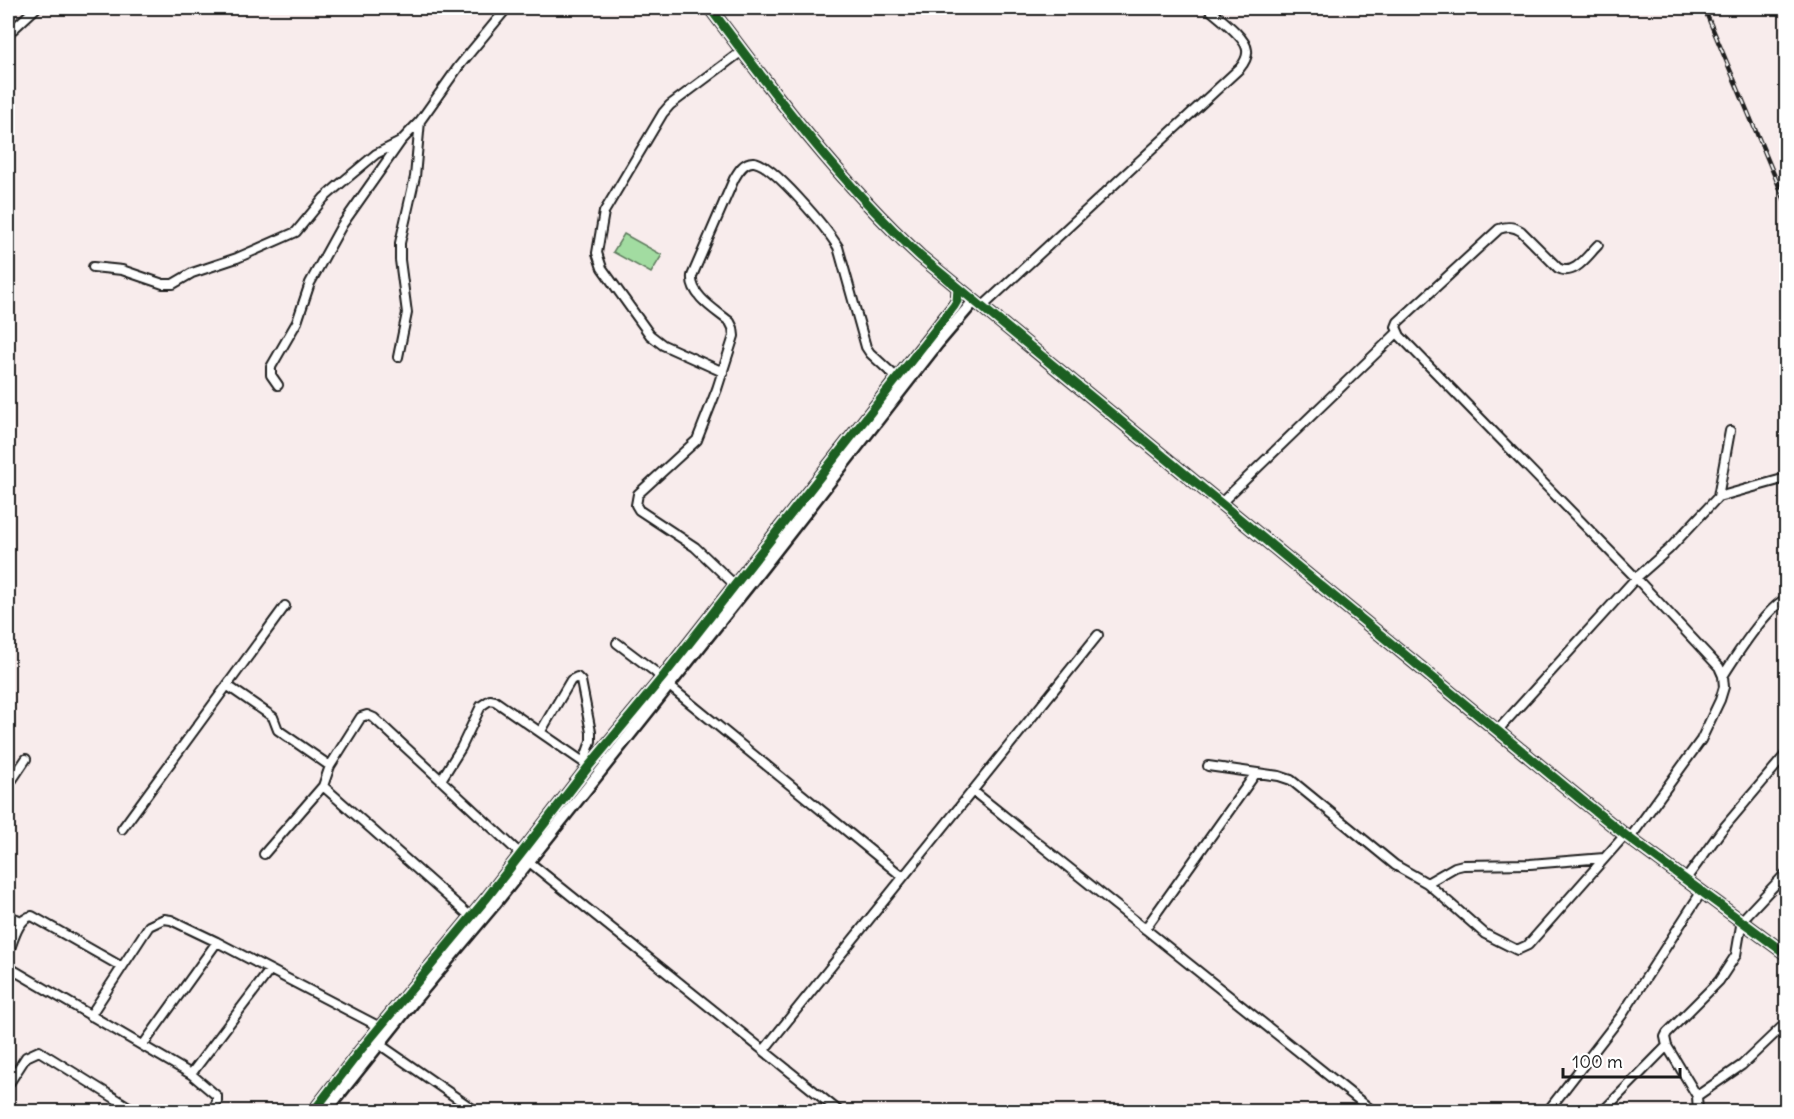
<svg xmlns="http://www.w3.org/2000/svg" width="1794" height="1119" font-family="Delius,sans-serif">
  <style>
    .green { fill: #a2dca1; stroke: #5f7c5e; stroke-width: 1.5 }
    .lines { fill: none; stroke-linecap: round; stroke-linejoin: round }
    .street-casing { stroke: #1c1c1c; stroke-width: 12 }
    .secondary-casing { stroke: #1c1c1c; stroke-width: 15 }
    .street { stroke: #fff; stroke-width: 8 }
    .secondary { stroke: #fff; stroke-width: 10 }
    .rail-casing { stroke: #1c1c1c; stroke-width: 4.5 }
    .rail { stroke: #fff; stroke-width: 2; stroke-dasharray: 7; stroke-linecap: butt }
    .cycleway-casing { stroke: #fff; stroke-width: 13 }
    .cycleway { stroke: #1b5e20; stroke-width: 9 }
  </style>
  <rect width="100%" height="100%" fill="#f8ecec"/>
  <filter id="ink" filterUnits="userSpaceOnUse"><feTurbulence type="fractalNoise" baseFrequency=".0167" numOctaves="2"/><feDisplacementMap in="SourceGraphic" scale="12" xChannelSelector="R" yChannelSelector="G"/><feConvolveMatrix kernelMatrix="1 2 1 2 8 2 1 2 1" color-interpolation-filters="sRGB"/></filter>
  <g filter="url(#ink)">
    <path class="green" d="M624 234 662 255 651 273 613 252Z"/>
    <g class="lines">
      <defs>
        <path id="street" d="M8 34 36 8
          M93 267 122 270 163 284H173L192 273 237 258 296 232 324 198 340 184 376 154 400 142
          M982 307 1240 68C1244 63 1248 57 1247 50 1246 37 1218 17 1208 8
          M398 357 407 313 400 260V243L415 177 420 121
          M723 372 663 345 650 335 602 268 597 253 604 212 663 113 670 105 742 51
          M278 385 271 375V367L297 322 310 283 342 225 401 141 420 121 459 66 507 8
          M1718 497 1786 478
          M1221 503 1397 333
          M735 585 695 547 639 510 636 505 638 494 697 440 717 389 734 336 733 328 730 322C717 311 690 296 692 276L734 179C738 172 744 161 754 162 773 164 827 229 838 247L866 347 870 353 897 378
          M617 643 654 671 668 685 903 877
          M1723 676C1735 657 1767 607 1786 599
          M228 686 273 717 278 730 330 766 323 786
          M541 731 571 680 577 677 581 681 591 732V741L584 761
          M1497 731 1636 578 1400 336 1396 327 1398 322 1499 229C1507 226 1513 226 1521 231L1558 268C1574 277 1587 256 1598 245
          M330 766 361 717 367 715 374 718 528 861 840 1112
          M1208 766 1279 776 1291 780 1395 865 1427 883 1485 934 1517 950 1528 945 1625 835
          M441 780 461 748 481 706 490 700 495 701 589 766
          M8 786 26 759
          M973 791 1374 1112
          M122 829 285 606
          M1630 838 1701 740 1720 700 1724 687 1723 676 1719 667 1636 578 1669 549 1718 497 1730 431
          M264 854 323 786 471 917
          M1686 879 1721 831 1786 754
          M1427 883 1455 867 1463 865 1530 864 1604 858
          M8 916 22 921
          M1145 929 1256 773
          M8 954C13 942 18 918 32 916L122 967
          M8 967 191 1074 217 1096V1102L211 1112
          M90 1016 149 926 164 919 171 920 217 942 380 1027
          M379 1044 477 1112
          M143 1045 217 942
          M764 1050 1098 635
          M191 1074 270 970
          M8 1085 26 1057 39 1051 137 1112
          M1697 1096 1742 1065 1786 1023
          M8 1107 16 1112
          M1605 1109 1667 1046
          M1547 1112 1622 1015 1702 891
          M1698 1112 1697 1096 1667 1046 1665 1037 1667 1033 1719 981 1736 955 1742 920 1786 873"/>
        <path id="secondary" d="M710 8C775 95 840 182 920 256L1579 798 1625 835 1786 954
          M313 1112 360 1051 486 899 589 766 662 678 954 306 957 301 958 288
          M325 1112 416 998 494 905 753 580 938 343 974 301"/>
      </defs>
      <use href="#street" class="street-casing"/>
      <use href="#secondary" class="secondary-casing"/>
      <use href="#street" class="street"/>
      <use href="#secondary" class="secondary"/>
      <defs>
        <path id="rail" d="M1704 8 1786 203"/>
      </defs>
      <use href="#rail" class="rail-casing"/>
      <use href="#rail" class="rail"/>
      <defs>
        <path id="cycleway" d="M710 8C775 95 840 182 920 256L1579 798 1625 835 1786 954
          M313 1112 360 1051 486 899 589 766 662 678 954 306 957 301 958 288"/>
      </defs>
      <use href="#cycleway" class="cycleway-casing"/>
      <use href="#cycleway" class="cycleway"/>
    </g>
  </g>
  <rect width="1794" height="1119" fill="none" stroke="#fff" stroke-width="30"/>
  <rect x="15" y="15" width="1764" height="1089" fill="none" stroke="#1c1c1c" stroke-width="2" filter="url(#ink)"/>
  <path d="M1563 1068v9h117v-9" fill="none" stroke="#1c1c1c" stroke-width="3"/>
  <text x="1572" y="1068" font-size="18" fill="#1c1c1c" stroke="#ffffff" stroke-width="4.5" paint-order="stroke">100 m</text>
</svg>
